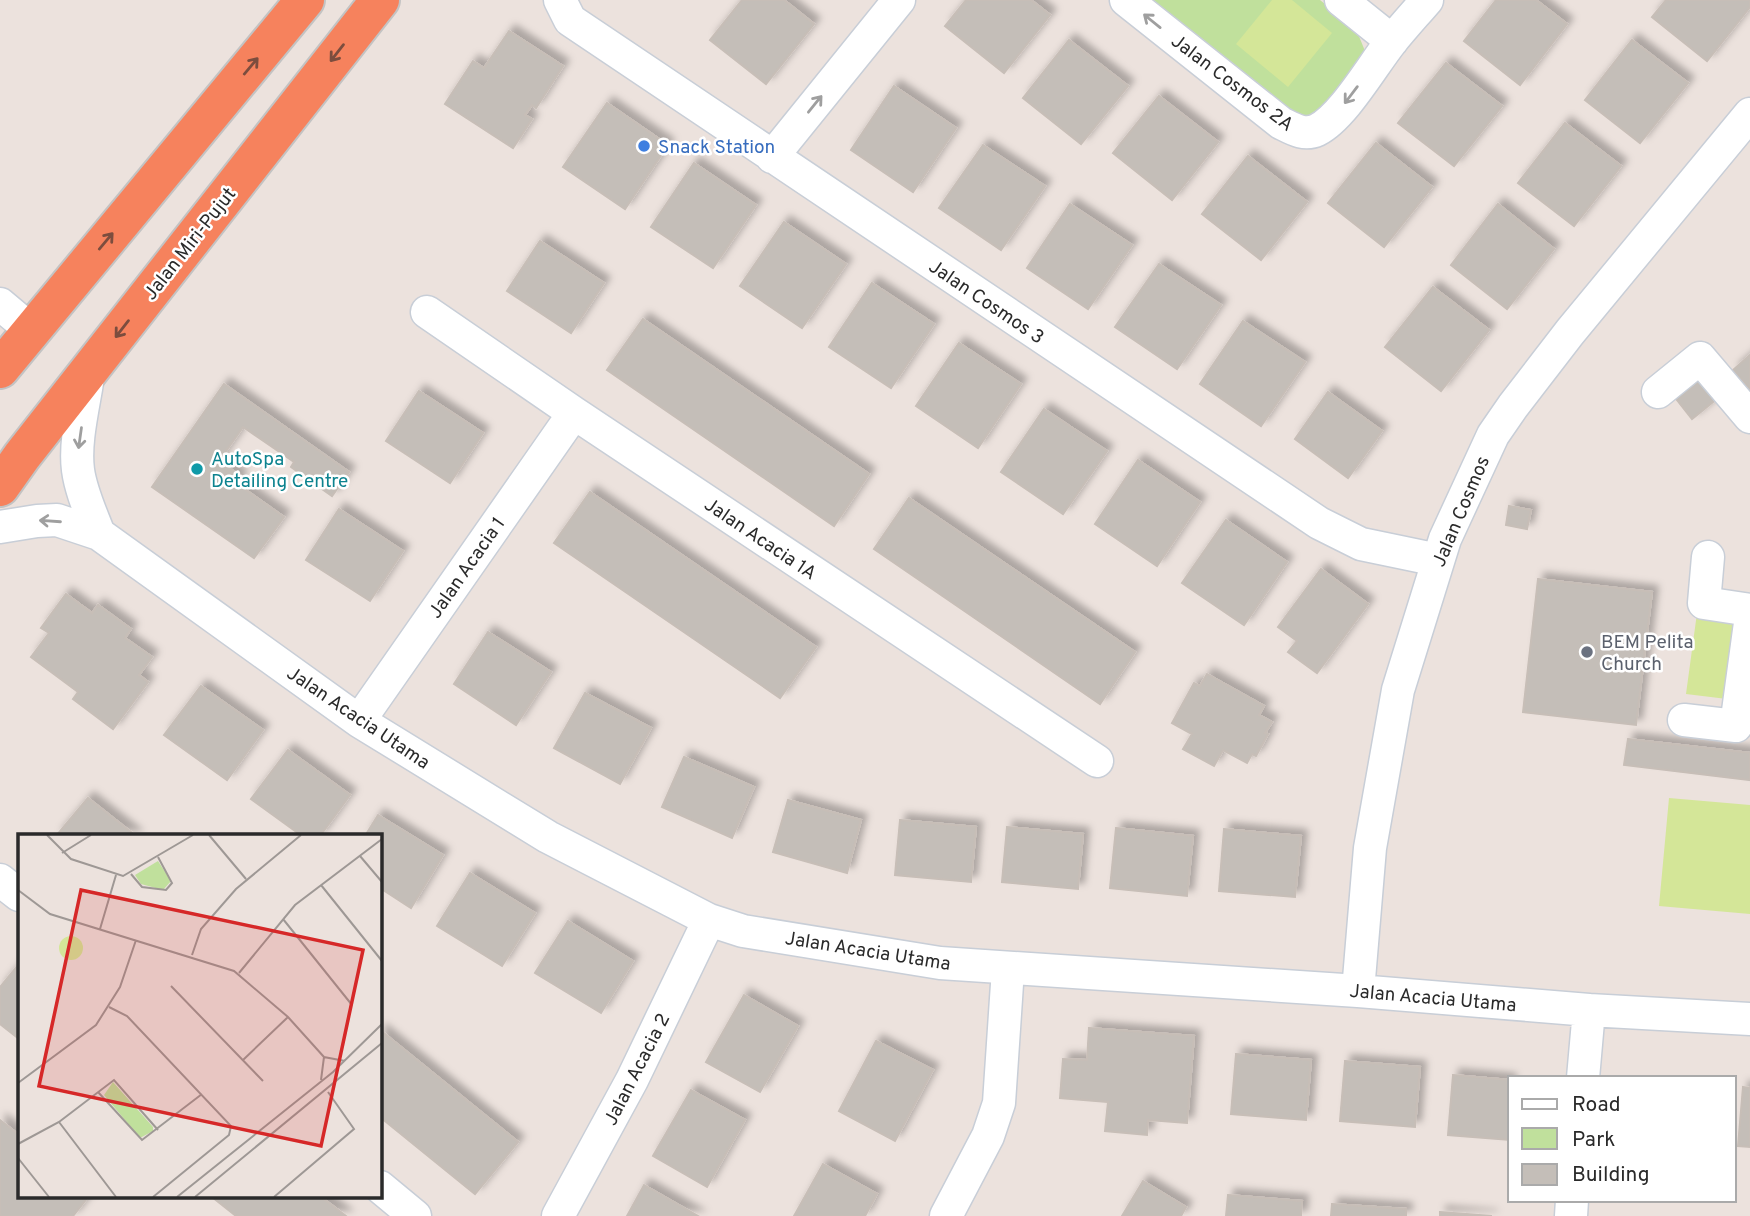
<svg xmlns="http://www.w3.org/2000/svg" width="1750" height="1216" font-family="Overpass,sans-serif">
  <style>
    .green { fill: #c0e09c }
    .pitch { fill: #d4e698 }
    .building { fill: #c4beb8; stroke: #c7beb7; stroke-width: 2; filter: url(#shadow) }
    .lines { fill: none; stroke-linecap: round; stroke-linejoin: round }
    .minor-casing { stroke: #c8ced7; stroke-width: 35 }
    .highway-casing { stroke: #c3c3c3; stroke-width: 42 }
    .minor { stroke: #fff; stroke-width: 32 }
    .highway { stroke: #f6825d; stroke-width: 38 }
    .oneway { stroke: #9f9f9f }
    .oneway2 { stroke: #7c4d3e }
    .shop-dot { fill: #3f7fe0; stroke: #fff; stroke-width: 2.5 }
    .culture-dot { fill: #0f9aa8; stroke: #fff; stroke-width: 2.5 }
    .worship-dot { fill: #6b7280; stroke: #fff; stroke-width: 2.5 }
    .labels { text-anchor: middle; stroke-width: 5; stroke-linejoin: round; paint-order: stroke }
    .street-label { font-size: 19px; fill: #2a2a2a; stroke: #fff }
    .shop-label { font-size: 19px; fill: #366cbe; stroke: #fff; text-anchor: start }
    .culture-label { font-size: 19px; fill: #0d838f; stroke: #fff; text-anchor: start }
    .worship-label { font-size: 19px; fill: #5b616d; stroke: #fff; text-anchor: start }
    .inset-road { fill: none; stroke: #9e9895; stroke-width: 2 }
    .view { fill: #d62828; fill-opacity: 0.15; stroke: #d62828; stroke-width: 3.5 }
    .inset-edge { fill: none; stroke: #2a2a2a; stroke-width: 3.5 }
  </style>
  <defs>
    <filter id="shadow"><feDropShadow dx="6" dy="-6" stdDeviation="3.5" flood-color="#0004"/></filter>
  </defs>
  <rect width="100%" height="100%" fill="#ece2dd"/>
  <path class="green" d="M1144 0H1320L1356 29 1365 51 1358 73 1317 118 1285 116Z"/>
  <path class="pitch" d="M1272 0H1292L1332 33 1288 87 1236 44Z
    M1697 613 1738 618 1727 699 1686 694Z
    M1669 798 1750 805V914L1659 906Z"/>
  <path class="building" d="M742 0H784L814 24 766 84 710 40Z
    M966 0H1031L1050 15 1004 73 945 26Z
    M1496 0H1536L1567 24 1520 85 1464 41Z
    M1666 0H1750V7L1707 61 1652 17Z
    M509 31 563 66 536 108 532 105 525 115 532 119 513 148 445 104 473 61 484 68Z
    M1069 40 1128 86 1081 144 1023 98Z
    M1632 40 1688 83 1640 143 1585 100Z
    M1446 63 1502 106 1454 166 1398 123Z
    M894 86 956 128 913 192 851 150Z
    M1159 96 1218 142 1172 200 1113 153Z
    M607 103 668 145 625 209 563 167Z
    M1565 123 1621 166 1574 226 1518 183Z
    M1376 143 1432 187 1384 247 1328 203Z
    M983 145 1045 186 1001 250 939 208Z
    M1248 156 1307 202 1261 260 1202 214Z
    M694 163 756 205 713 268 651 227Z
    M1070 204 1132 245 1088 309 1027 268Z
    M1498 204 1554 249 1507 309 1451 265Z
    M784 222 846 264 802 328 740 286Z
    M540 241 604 283 571 333 507 291Z
    M1159 264 1221 305 1177 369 1115 327Z
    M872 283 934 324 891 388 829 347Z
    M1433 287 1489 330 1441 391 1385 347Z
    M643 319 869 474 834 526 607 370Z
    M1243 321 1305 362 1261 426 1200 384Z
    M959 343 1021 384 978 448 916 406Z
    M1750 355V390L1733 370Z
    M1700 374 1719 397 1692 419 1673 395Z
    M224 384 349 472 332 496 291 467 294 462 243 427 219 461 241 476 236 483 284 517 254 558 152 487Z
    M419 391 483 433 450 483 386 441Z
    M1328 392 1382 431 1348 478 1295 439Z
    M1044 409 1107 451 1063 514 1001 472Z
    M1138 460 1200 502 1157 566 1095 524Z
    M590 492 816 647 780 698 554 543Z
    M909 498 1135 652 1100 704 874 549Z
    M1509 506 1531 510 1527 529 1506 525Z
    M339 509 403 551 370 601 306 560Z
    M1226 520 1287 562 1244 625 1182 583Z
    M1321 569 1368 604 1317 673 1288 652 1297 641 1278 627Z
    M1538 579 1652 592 1636 725 1523 712Z
    M66 594 92 613 98 605 131 629 125 638 152 657 139 675 148 682 113 729 73 699 78 692 31 657 49 633 41 628Z
    M488 632 551 672 516 725 454 684Z
    M1207 674 1264 706 1259 715 1272 722 1265 733 1268 734 1256 756 1252 754 1247 763 1223 750 1214 766 1183 749 1192 734 1172 723 1194 683 1200 686Z
    M201 686 263 730 227 780 164 735Z
    M585 693 651 728 620 784 554 748Z
    M1628 739 1750 753V780L1624 765Z
    M288 750 350 795 320 836H302L251 799Z
    M684 757 754 787 732 838 662 807Z
    M88 798 136 836H56Z
    M788 800 861 820 847 873 773 852Z
    M378 815 443 855 411 908 380 888V836H365Z
    M900 820 976 827 971 882 895 875Z
    M1007 827 1083 834 1078 889 1002 882Z
    M1116 828 1193 836 1187 896 1110 888Z
    M1224 829 1301 836 1295 897 1219 891Z
    M470 873 535 913 502 966 437 926Z
    M568 921 633 961 601 1013 535 973Z
    M19 964V1039L0 1024V987Z
    M744 995 798 1026 760 1092 706 1062Z
    M1089 1028 1194 1036 1187 1123 1148 1120 1147 1135 1105 1131 1108 1102 1060 1098 1063 1059 1087 1060Z
    M380 1030 518 1142 475 1194 380 1117Z
    M876 1041 933 1070 895 1141 839 1111Z
    M1236 1054 1311 1060 1306 1120 1231 1114Z
    M1345 1061 1420 1067 1415 1127 1340 1121Z
    M1453 1075 1510 1080V1140L1448 1135Z
    M1743 1087 1750 1088V1147L1738 1146Z
    M691 1090 745 1120 707 1187 653 1156Z
    M0 1120 19 1135V1197H88L73 1216H0Z
    M823 1164 877 1194 865 1216H794Z
    M1143 1181 1186 1207 1181 1216H1122Z
    M644 1185 698 1216H627Z
    M1228 1195 1302 1201 1301 1216H1226Z
    M212 1197H321L346 1216H236Z
    M1332 1204 1406 1209V1216H1331Z
    M1440 1212 1492 1216H1440Z"/>
  <g class="lines">
    <defs>
      <path id="minor" d="M560 0 570 20 1319 523 1361 544 1438 560
        M1126 0 1281 123C1293 129 1304 136 1317 130 1343 117 1372 66 1391 42 1402 28 1415 14 1427 0
        M1341 0 1392 41
        M772 157 899 0
        M0 304 31 330
        M427 312 574 413 1097 761
        M89 370C85 401 74 440 78 470 81 492 91 513 99 534
        M1658 392 1700 358 1750 417
        M0 527 37 521 57 520 99 534 359 721 548 837 709 920 743 931 940 963 1358 991 1589 1010 1750 1019
        M1708 557 1704 603 1750 610
        M1684 720 1736 726 1750 623
        M359 721 574 413
        M0 880 19 895
        M1358 991 1370 848 1398 690 1445 539 1493 435 1513 406 1570 332 1750 114
        M1583 1078 1589 1010
        M380 1187 415 1216
        M558 1216 632 1080 709 920
        M946 1216 988 1136 999 1103 1008 969
        M1571 1216 1572 1200"/>
      <path id="highway" d="M0 369 305 0
        M0 487 22 456 380 0"/>
    </defs>
    <use href="#minor" class="minor-casing"/>
    <use href="#highway" class="highway-casing"/>
    <use href="#minor" class="minor"/>
    <use href="#highway" class="highway"/>
  </g>
  <defs><path id="oneway-shaft" d="M-6 0H5M1.5-3L5.5 0L1.5 3" fill="none" stroke-width="1.6" stroke-linecap="round" stroke-linejoin="round" transform="scale(1.75)"/></defs>
  <g class="oneway">
    <use href="#oneway-shaft" transform="translate(1152 21) rotate(-141)"/>
    <use href="#oneway-shaft" transform="translate(1351 95) rotate(127)"/>
    <use href="#oneway-shaft" transform="translate(815 104) rotate(-51)"/>
    <use href="#oneway-shaft" transform="translate(80 438) rotate(98)"/>
    <use href="#oneway-shaft" transform="translate(50 521) rotate(-176)"/>
  </g>
  <g class="oneway2">
    <use href="#oneway-shaft" transform="translate(337 53) rotate(128)"/>
    <use href="#oneway-shaft" transform="translate(251 66) rotate(-50)"/>
    <use href="#oneway-shaft" transform="translate(106 241) rotate(-50)"/>
    <use href="#oneway-shaft" transform="translate(122 329) rotate(128)"/>
  </g>
  <circle class="shop-dot" cx="644" cy="146" r="7"/>
  <circle class="culture-dot" cx="197" cy="469" r="7"/>
  <circle class="worship-dot" cx="1587" cy="652" r="7"/>
  <g class="labels">
    <g class="street-label">
      <text transform="translate(1233 82) rotate(37)" y="7">Jalan Cosmos 2A</text>
      <text transform="translate(189 243) rotate(-52)" y="7">Jalan Miri-Pujut</text>
      <text transform="translate(987 301) rotate(34)" y="7">Jalan Cosmos 3</text>
      <text transform="translate(1460 511) rotate(-67)" y="7">Jalan Cosmos</text>
      <text transform="translate(761 538) rotate(34)" y="7">Jalan Acacia 1A</text>
      <text transform="translate(466 567) rotate(-55)" y="7">Jalan Acacia 1</text>
      <text transform="translate(359 717) rotate(34)" y="7">Jalan Acacia Utama</text>
      <text transform="translate(868 950) rotate(9)" y="7">Jalan Acacia Utama</text>
      <text transform="translate(1433 997) rotate(5)" y="7">Jalan Acacia Utama</text>
      <text transform="translate(636 1069) rotate(-63)" y="7">Jalan Acacia 2</text>
    </g>
    <g class="shop-label">
      <text x="658" y="153">Snack Station</text>
    </g>
    <g class="culture-label">
      <text x="211" y="465">AutoSpa<tspan x="211" dy="22">Detailing Centre</tspan></text>
    </g>
    <g class="worship-label">
      <text x="1601" y="648">BEM Pelita<tspan x="1601" dy="22">Church</tspan></text>
    </g>
  </g>
  <g transform="translate(18 834)">
    <rect width="364" height="364" fill="#ece2dd"/>
    <path d="M140 27 153 47 145 56 123 50 117 41ZM95 248 135 293V297L122 304 86 261Z" fill="#c0e09c"/>
    <path d="M41 114a12 12 0 1 1 24 0a12 12 0 1 1-24 0Z" fill="#d4e698"/>
    <path class="inset-road" d="M29 1 53 25 105 42 175 1M191 1 228 45M44 19 73 1M342 22 364 48M113 40 124 53 148 56 154 49 140 23M303 51 364 127M0 56 32 80 216 137 270 183 306 223 327 227M265 85 334 171M82 95 98 41M174 121 183 95 218 55 283 1M221 139 277 71 364 5M153 152 245 247M91 173 109 182 213 292 211 301 135 363M225 226 270 183M303 246 306 223M0 249 78 191 102 153 118 106M80 258 124 306 184 260M41 288 98 363M0 310 41 288 96 246 140 296M0 324 31 363M159 363 315 238 364 190M177 363 364 209M256 363 336 295 310 258"/>
    <path class="view" d="M63 56 345 116 303 312 21 252Z"/>
    <rect width="364" height="364" class="inset-edge"/>
  </g>
  <rect x="1508" y="1076" width="228" height="126" fill="#ffffff" stroke="#aaaaaa" stroke-width="2"/>
  <rect x="1522" y="1099" width="35" height="10" fill="#ffffff" stroke="#aaaaaa" stroke-width="2"/>
  <text x="1572" y="1111" font-size="21" fill="#2a2a2a">Road</text>
  <rect x="1522" y="1128" width="35" height="21" fill="#c0e09c" stroke="#aaaaaa" stroke-width="2"/>
  <text x="1572" y="1146" font-size="21" fill="#2a2a2a">Park</text>
  <rect x="1522" y="1164" width="35" height="21" fill="#c4beb8" stroke="#aaaaaa" stroke-width="2"/>
  <text x="1572" y="1181" font-size="21" fill="#2a2a2a">Building</text>
</svg>
